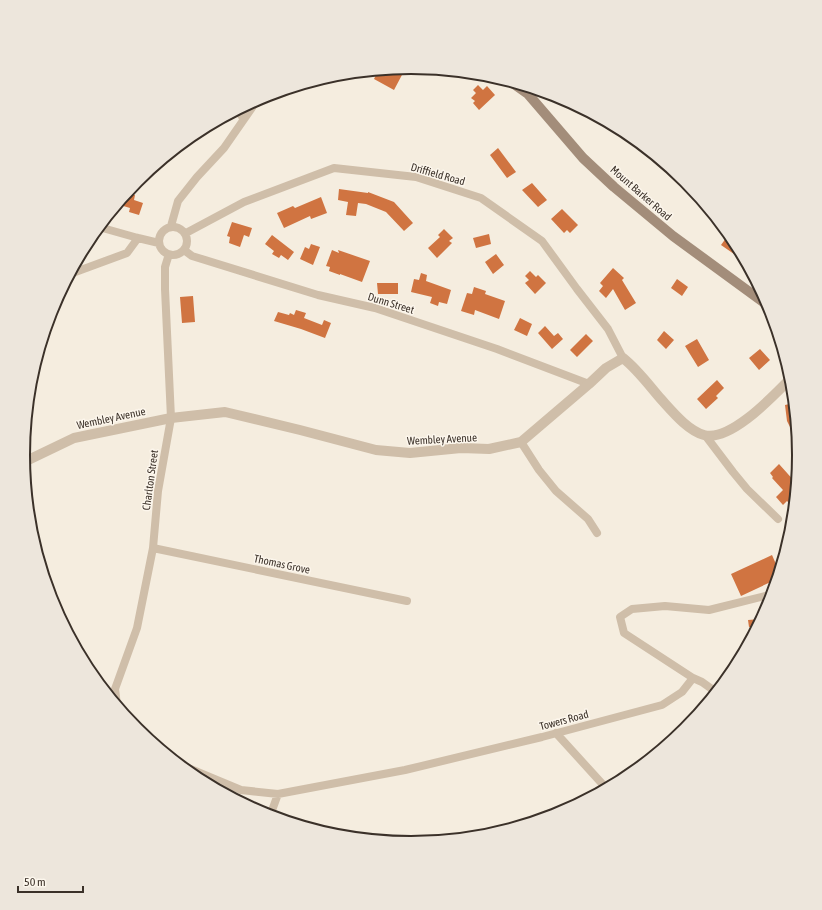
<svg xmlns="http://www.w3.org/2000/svg" width="822" height="910" font-family="'Asap Condensed',sans-serif">
  <style>
    .building { fill: #d07441 }
    .lines { fill: none; stroke-linecap: round; stroke-linejoin: round }
    .minor { stroke: #cfbea9; stroke-width: 8 }
    .tertiary { stroke: #cfbea9; stroke-width: 10 }
    .secondary { stroke: #a38d7a; stroke-width: 10 }
    .labels { text-anchor: middle; stroke-width: 3; stroke-linejoin: round; paint-order: stroke }
    .street-label { font-size: 11px; fill: #3b3129; stroke: #fcf6ec }
    .rim { fill: none; stroke: #3b3129; stroke-width: 2 }
  </style>
  <rect width="100%" height="100%" fill="#f5eddf"/>
  <path class="building" d="M394 69 403 73 394 90 374 79 378 71 382 73 384 70Z
    M478 85 483 90 487 86 495 95 479 110 473 103 475 101 471 98 476 93 473 90Z
    M498 148 516 172 507 178 490 155Z
    M532 183 547 200 538 207 522 190Z
    M339 189 368 193V192L394 202 413 223 404 231 386 212 366 204 358 203 356 216 346 215 348 202 338 200Z
    M126 193 135 195 134 200 143 203 139 215 129 212 130 208 120 205 121 199Z
    M321 197 327 213 311 219 310 216 284 228 277 213 293 206 295 208Z
    M562 209 578 225 570 233 567 230 564 233 551 219Z
    M232 222 252 228 249 237 244 235 240 247 229 243 230 237 227 236Z
    M444 229 453 238 449 241 452 243 437 258 428 248 440 237 438 235Z
    M489 234 491 244 476 248 473 238Z
    M729 234 734 240 738 248 734 254 721 245Z
    M272 235 294 252 288 260 281 255 279 258 272 254 274 251 265 244Z
    M311 244 320 247 313 265 300 259 305 247 309 249Z
    M332 250 339 253 338 250 370 261 362 282 340 274V275L329 271 330 267 326 266Z
    M496 254 504 265 493 274 485 262Z
    M613 268 624 278 622 280 636 303 625 310 613 289 606 298 599 291 603 286 600 283Z
    M530 271 536 277 538 275 546 283 535 294 525 283 529 280 525 276Z
    M421 273 427 275 426 281 451 290 447 304 439 302 438 306 430 303 432 297 411 292 414 279 419 280Z
    M677 279 688 287 682 296 671 288Z
    M377 283H398V294H378Z
    M474 287 486 291 485 294 505 301 499 319 475 310 474 315 461 311 467 293 472 294Z
    M193 296 195 322 182 323 180 297Z
    M296 310 306 313 304 318 322 325 324 320 331 323 325 338 301 329 274 321 278 312 289 315 290 313 294 315Z
    M520 318 532 324 527 336 514 330Z
    M545 326 554 336 558 333 563 339 552 349 538 333Z
    M664 331 674 340 666 349 657 340Z
    M586 334 593 341 577 357 570 350Z
    M697 339 709 360 698 367 685 346Z
    M760 349 770 360 759 370 749 358Z
    M717 380 724 388 716 396 718 398 706 409 697 399Z
    M794 403 798 441H797L787 421 785 405Z
    M779 464 796 483 794 508 787 501 783 505 776 497 783 490 772 478 773 477 770 473Z
    M772 555 779 571 777 579 741 596 731 574Z
    M761 619 757 626 749 627 748 620Z"/>
  <g class="lines">
    <path class="minor" d="M237 110 244 119
      M171 226 178 201 197 177 224 148 258 99
      M159 241a14 14 0 1 1 28 0a14 14 0 1 1-28 0Z
      M99 227 138 238 159 243
      M186 233 244 202 334 168 416 177 481 198 542 241 577 289 608 329 623 358
      M184 250 192 256 318 295 375 308 497 349 589 384
      M70 274 127 253 138 238
      M705 435 733 472 747 489 778 519
      M521 442 539 470 556 491 588 519 597 533
      M153 548 407 601
      M693 678 702 682 716 692
      M117 705 115 689 137 628 153 548 158 491 171 418 165 289V267L169 254
      M556 733 606 788
      M181 765 241 790 278 794 405 770 542 737 662 705 682 692 693 678 624 633 620 617 632 609 665 606 709 610 769 595 773 592
      M270 816 278 794"/>
    <path class="tertiary" d="M24 462 74 438 171 418 225 412 300 430 376 450 410 453 461 448 489 449 521 442 589 384 606 368 623 358C637 369 648 384 660 398 672 411 687 430 704 435 731 442 774 395 791 378"/>
    <path class="secondary" d="M511 82 528 94 583 158 614 187 673 236 770 307"/>
  </g>
  <g class="labels">
    <g class="street-label">
      <text transform="translate(438 174) rotate(16)" y="4">Driffield Road</text>
      <text transform="translate(641 193) rotate(41)" y="4">Mount Barker Road</text>
      <text transform="translate(391 303) rotate(17)" y="4">Dunn Street</text>
      <text transform="translate(111 418) rotate(-12)" y="4">Wembley Avenue</text>
      <text transform="translate(442 439) rotate(-3)" y="4">Wembley Avenue</text>
      <text transform="translate(150 480) rotate(-82)" y="4">Charlton Street</text>
      <text transform="translate(282 564) rotate(12)" y="4">Thomas Grove</text>
      <text transform="translate(564 720) rotate(-15)" y="4">Towers Road</text>
    </g>
  </g>
  <path d="M0 0H822V910H0ZM30 455a381 381 0 1 1 762 0a381 381 0 1 1-762 0Z" fill="#ede6dc" fill-rule="evenodd"/>
  <path class="rim" d="M30 455a381 381 0 1 1 762 0a381 381 0 1 1-762 0Z"/>
  <path d="M18 886v6h65v-6" fill="none" stroke="#3b3129" stroke-width="2"/>
  <text x="24" y="886" font-size="12" fill="#3b3129" stroke="#fcf6ec" stroke-width="3" paint-order="stroke">50 m</text>
</svg>
